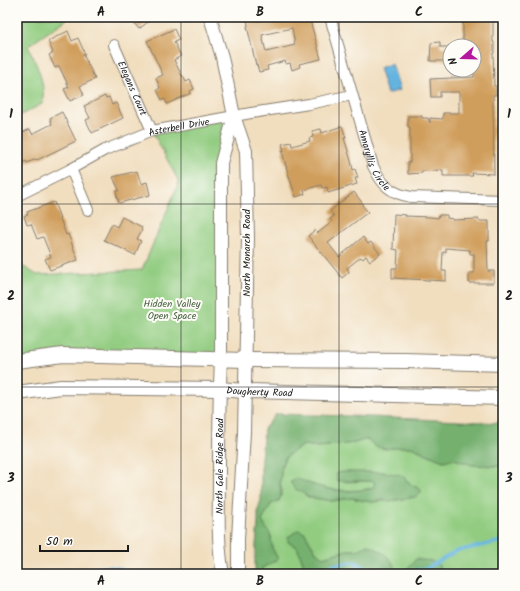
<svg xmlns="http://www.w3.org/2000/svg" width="520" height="591" font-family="Kalam,sans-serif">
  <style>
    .green { fill: #91cc80; stroke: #56744e; fill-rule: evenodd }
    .forest { fill: #74b06e; stroke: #486645 }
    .water { fill: #64b4df; stroke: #40687e }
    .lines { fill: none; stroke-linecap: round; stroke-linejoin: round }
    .stream { stroke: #64b4df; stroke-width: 3.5 }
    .building { fill: #d09e5b; fill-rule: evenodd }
    .minor-casing { stroke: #867d6e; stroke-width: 12 }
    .tertiary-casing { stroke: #867d6e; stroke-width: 14 }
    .secondary-casing { stroke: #867d6e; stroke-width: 16 }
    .minor { stroke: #fff; stroke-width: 10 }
    .tertiary { stroke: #fff; stroke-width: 12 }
    .secondary { stroke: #fff; stroke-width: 14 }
    .grid { fill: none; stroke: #1c1c1c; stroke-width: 1; stroke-opacity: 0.55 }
    .labels { text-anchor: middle; stroke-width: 4; stroke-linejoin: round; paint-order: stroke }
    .street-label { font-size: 10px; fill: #1c1c1c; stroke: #fdfcf7 }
    .park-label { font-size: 10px; fill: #4b6244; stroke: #fdfcf7 }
    .neatline { fill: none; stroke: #1c1c1c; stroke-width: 1.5 }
    .grid-label { font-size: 13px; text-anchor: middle; font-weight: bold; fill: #1c1c1c }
  </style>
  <rect width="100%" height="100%" fill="#fdfcf7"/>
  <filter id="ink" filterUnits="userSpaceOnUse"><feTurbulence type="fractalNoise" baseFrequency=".025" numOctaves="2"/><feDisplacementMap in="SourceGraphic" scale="8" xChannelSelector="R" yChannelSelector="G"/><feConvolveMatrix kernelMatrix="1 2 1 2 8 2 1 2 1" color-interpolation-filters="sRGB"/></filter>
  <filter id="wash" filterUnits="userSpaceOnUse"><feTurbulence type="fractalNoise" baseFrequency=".012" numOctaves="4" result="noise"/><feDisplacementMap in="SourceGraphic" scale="16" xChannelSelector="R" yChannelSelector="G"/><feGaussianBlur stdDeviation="0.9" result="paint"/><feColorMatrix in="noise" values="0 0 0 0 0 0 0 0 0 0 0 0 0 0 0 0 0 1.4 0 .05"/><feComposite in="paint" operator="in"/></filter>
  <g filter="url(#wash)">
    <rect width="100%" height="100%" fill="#f1debf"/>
    <path class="green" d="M17 17H70L28 46C36 64 47 84 42 104L17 117Z
      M234 116 221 163V359L17 361V268L24 267 37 275 142 270 179 182 152 131Z
      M367 439 385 449 401 447H411L443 461 454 459 472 465 500 466 503 461V574H450L422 560 416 559 407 569 408 574H397L396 571 368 545 358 550H347L323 557 316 552 305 533 288 542 297 547 304 565 298 574H264L262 568 278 559 272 548 271 536 262 521 271 504 279 501 282 490 280 482 282 465 285 458 292 452 304 445 318 447 355 443ZM345 472 401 475 412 485 420 489 421 492 415 497 406 499 373 502 352 498 331 501 308 497 302 492 314 486C334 491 353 492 373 488L375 482 371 481 346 482 336 473Z"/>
    <path class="forest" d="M276 414 351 416 503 423V461L500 466 472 465 454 459 443 461 411 447H401L385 449 375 446 367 439 355 443 318 447 304 445 292 452 285 458 282 465 280 482 281 495 279 501 271 504 262 521 271 536 272 548 278 559 262 568 264 574H255V556L258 523V509L261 500V459L264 429Z
      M345 472H383L401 475 412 485 420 489 421 492 415 497 389 501 381 500 373 502 364 501 352 498 331 501 308 497 302 492 295 489 290 482 296 478C322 489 345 495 373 488L375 482 371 481H337L336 473Z
      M298 530 305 533 316 552 323 557 347 550H358L368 545C381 550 395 559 397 574H298L304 565 297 547 288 542V537Z
      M416 559C426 561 439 559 441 571L450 574H408L407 569Z"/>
    <path class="water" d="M392 64 400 90 387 94 379 68Z"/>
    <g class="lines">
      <path class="stream" d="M89 574C103 563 118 567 133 574
        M314 574 333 565 355 562 376 574
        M403 574 427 568 457 551 503 541"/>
    </g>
    <g id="blocks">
      <path class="building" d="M129 17H154L139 29Z
        M256 17 257 21 276 17H309L321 59 299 64 300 67 292 70 290 63 286 64 285 61 267 66 268 70 259 72 257 65H256L247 26H248L247 19ZM292 28 295 45 266 52 262 35Z
        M463 17H493V42H494V53H493L494 86H496V95H493L494 174 472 173 473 176H443V170L422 171V173L408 174V162H410V127H408V116H422V118H428L430 123V118L443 119V113H459V92H440V97H431L430 79 474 77V46H463Z
        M174 29 179 40 174 42 181 56 174 60 182 76H183L186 82 190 80 194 89 190 91 191 93 167 104 165 99 162 100 157 90 160 88 156 78 163 75 147 41Z
        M68 31 72 41 78 38 85 54H83L95 79 80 86 84 95 70 101 64 89 69 87 59 66 55 68 49 55 53 53 48 41Z
        M440 42V47H450V61H430L431 43Z
        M105 96 106 98 109 97 112 105 116 103 123 118 92 133 86 120 90 118 84 106Z
        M62 112 76 141 37 160 36 159 27 163 26 161 17 165V135L30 129 32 134 52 124 50 118Z
        M342 126 346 138H344L351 161 353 170 355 169 358 178H355L357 184 328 193 327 187 322 188 321 185 304 190 305 194 296 197 288 173 282 151H284L282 144 291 142 292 146 310 141 309 138 313 137 312 131 321 129 322 133Z
        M137 171 141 184 147 182 150 195 119 203 116 192 119 190 113 177Z
        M354 192 363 204 362 205 368 212 328 243 339 257 363 237 368 244 371 242 380 254 370 261 366 256 363 259 361 257 347 268 349 272 342 278 308 236 315 230 318 233 332 222 330 219 334 216 330 211Z
        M54 202 66 235 68 234 78 260 50 270 45 259 51 257 43 237 37 239 31 224 27 225 24 216 28 214 27 212Z
        M394 214 406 215 405 216 430 217 438 218 439 215H447V218L453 219 452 220 479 219V221H489V241H487L488 271H494V283H469V273H474V254H470V250L446 248V252H443L442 271H446V281L392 278V268H397L398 250 393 249Z
        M122 217 142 227 141 229 142 230 137 239 141 241 135 255 104 240 112 224 117 227Z"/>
    </g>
  </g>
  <g filter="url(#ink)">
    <use href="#blocks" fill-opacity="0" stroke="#867d6e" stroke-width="1"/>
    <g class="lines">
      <defs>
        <g id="minor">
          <path id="s1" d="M330 17 373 166C382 185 390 193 411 197L503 200"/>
          <path id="s2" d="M114 45 152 131"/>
          <path d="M71 169 88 210"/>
          <path id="s3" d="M17 196 71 169 105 150 152 131 251 113 309 104 352 95"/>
        </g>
        <g id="tertiary">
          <path d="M210 17 222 57 234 116 246 151 248 238 244 432 238 539V574"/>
          <path id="s4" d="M223 574C217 543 219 510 219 479 219 439 219 399 221 359V163L234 116"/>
        </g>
        <g id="secondary">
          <path d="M17 361 63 355 245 360 406 361 503 364"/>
          <path id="s5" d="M17 393 61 387 219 389 245 391 503 398"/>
        </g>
      </defs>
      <use href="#minor" class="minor-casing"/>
      <use href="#tertiary" class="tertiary-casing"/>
      <use href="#secondary" class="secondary-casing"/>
      <use href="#minor" class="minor"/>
      <use href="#tertiary" class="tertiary"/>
      <use href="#secondary" class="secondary"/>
    </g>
  </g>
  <path class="grid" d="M181 17V574M339 17V574M17 204H503M17 387H503"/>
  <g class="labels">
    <g class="street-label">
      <text dy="4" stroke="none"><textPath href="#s2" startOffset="47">Elegans Court</textPath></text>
      <text dy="4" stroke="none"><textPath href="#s3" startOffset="177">Asterbell Drive</textPath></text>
      <text dy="4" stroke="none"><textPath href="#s1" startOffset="150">Amaryllis Circle</textPath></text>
      <text transform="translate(246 253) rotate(-90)" y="4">North Monarch Road</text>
      <text dy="4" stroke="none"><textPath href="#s5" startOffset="243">Dougherty Road</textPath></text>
      <text dy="4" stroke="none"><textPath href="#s4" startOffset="108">North Gale Ridge Road</textPath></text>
    </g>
    <g class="park-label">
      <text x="172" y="307">Hidden Valley<tspan x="172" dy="12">Open Space</tspan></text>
    </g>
  </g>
  <rect width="520" height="591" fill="none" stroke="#fdfcf7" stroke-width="44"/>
  <g transform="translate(462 58) rotate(250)"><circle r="19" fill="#fdfcf7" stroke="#a3a29f"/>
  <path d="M0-3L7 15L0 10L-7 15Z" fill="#b5179e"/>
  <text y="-6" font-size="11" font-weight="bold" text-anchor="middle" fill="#1c1c1c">N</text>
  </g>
  <path d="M40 545v6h88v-6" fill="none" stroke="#1c1c1c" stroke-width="2"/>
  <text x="46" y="545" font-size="12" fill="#1c1c1c" stroke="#fdfcf7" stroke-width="3" paint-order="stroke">50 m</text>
  <rect x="22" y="22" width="476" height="547" class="neatline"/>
  <g class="grid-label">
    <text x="101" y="16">A</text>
    <text x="260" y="16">B</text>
    <text x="419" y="16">C</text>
    <text x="11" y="118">1</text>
    <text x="509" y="118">1</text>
    <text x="11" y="300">2</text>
    <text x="509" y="300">2</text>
    <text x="11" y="482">3</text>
    <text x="509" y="482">3</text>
    <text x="101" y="585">A</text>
    <text x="260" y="585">B</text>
    <text x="419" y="585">C</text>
  </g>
</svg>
